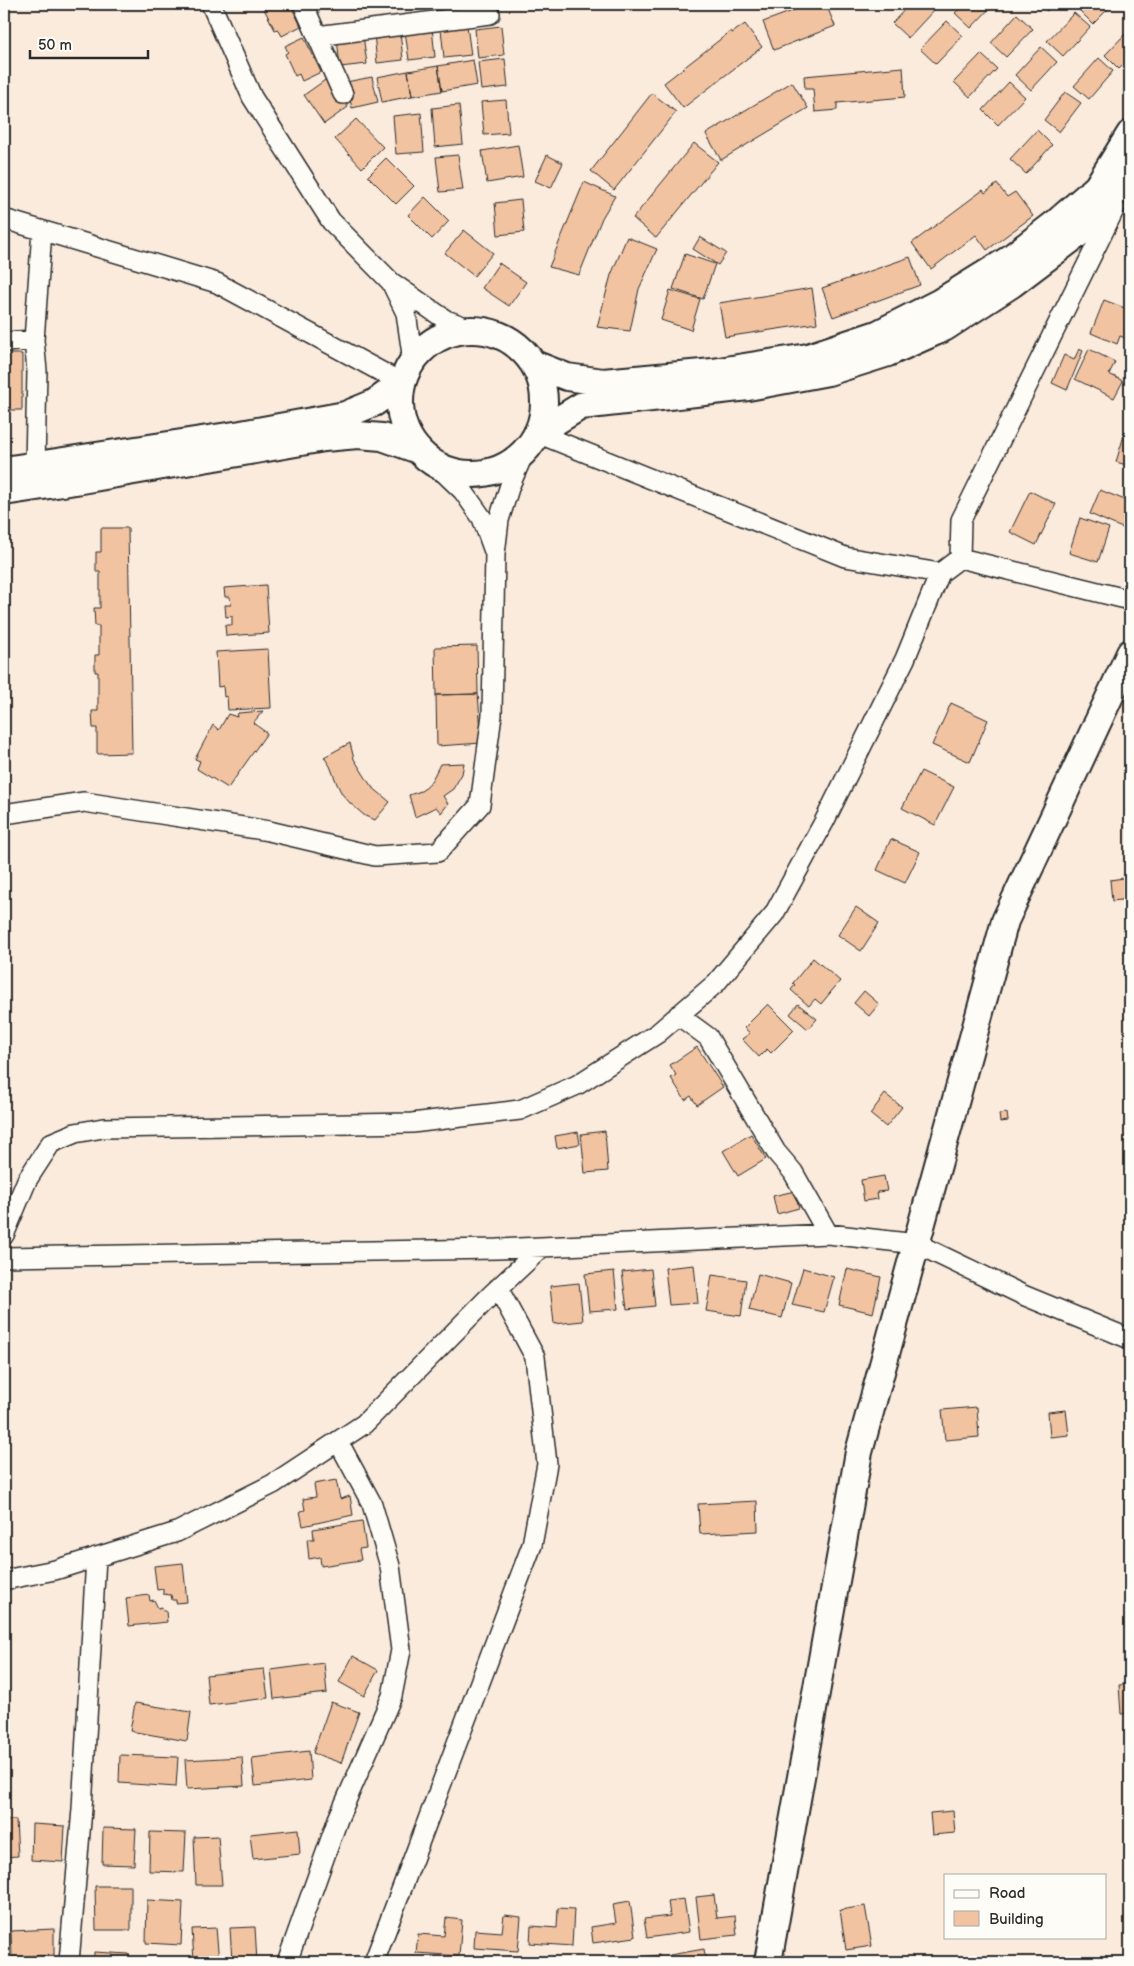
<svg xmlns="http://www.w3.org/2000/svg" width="1134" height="1966" font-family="'Balsamiq Sans',sans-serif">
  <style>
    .building { fill: #f2c3a1; stroke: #2b2b2b }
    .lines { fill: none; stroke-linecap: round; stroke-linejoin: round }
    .street-casing { stroke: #2b2b2b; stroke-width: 22 }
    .secondary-casing { stroke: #2b2b2b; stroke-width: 30 }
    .street { stroke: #fdfcf7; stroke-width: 19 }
    .secondary { stroke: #fdfcf7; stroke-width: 26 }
  </style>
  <rect width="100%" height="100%" fill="#faebdd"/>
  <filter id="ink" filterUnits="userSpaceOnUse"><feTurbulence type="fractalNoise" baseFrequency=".02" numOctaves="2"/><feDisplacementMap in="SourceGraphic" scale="10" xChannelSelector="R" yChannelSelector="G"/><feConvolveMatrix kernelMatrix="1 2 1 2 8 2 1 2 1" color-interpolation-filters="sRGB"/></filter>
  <g filter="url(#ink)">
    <path class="building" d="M266 4H290L301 26 282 36 278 29 275 30 264 9 268 7Z
      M811 4H826L835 26 774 50 763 22Z
      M910 4H928L934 10 908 38 892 23Z
      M964 4H994L971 28 955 13Z
      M1039 4H1054L1047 11Z
      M1083 4H1113L1093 24 1078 9Z
      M1074 13 1090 27 1063 56 1047 41Z
      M1017 14 1033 29 1006 57 991 43Z
      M947 21 963 36 936 64 920 49Z
      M745 24 762 47 683 108 664 83 731 31 732 33Z
      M467 26 471 55 444 58 441 29Z
      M501 26 504 55 478 58 475 29Z
      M432 28 435 57 409 60 405 31Z
      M1130 29V58L1119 69 1105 55Z
      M400 31 403 60 377 63 374 34Z
      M363 35 367 64 340 67 337 38Z
      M304 37 321 72 302 81 299 74 295 76 285 54 288 52 285 46Z
      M1041 47 1057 62 1031 90 1015 75Z
      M981 54 997 69 970 97 954 82Z
      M1099 58 1113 71 1089 99 1074 86Z
      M505 59 508 87 481 90 478 62Z
      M473 60 477 85 442 91 438 66Z
      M438 66 442 91 412 96 408 71Z
      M903 67 905 97 837 103V110L815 112 813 89H805L804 76Z
      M408 71 412 96 382 102 377 77Z
      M372 77 378 102 352 108 346 82Z
      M328 78 348 107 324 124 304 95Z
      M792 82 808 108 721 160 706 134Z
      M1009 82 1025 97 998 125 983 110Z
      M1065 92 1081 103 1059 132 1044 120Z
      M652 93 676 112 614 190 591 171Z
      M506 100 509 133 484 135 481 102Z
      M459 105 463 144 435 147 432 108Z
      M421 113 424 152 396 154 393 116Z
      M356 119 383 147 362 168 335 139Z
      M1037 130 1052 145 1026 174 1010 159Z
      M694 143 718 162 656 238 633 218Z
      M518 145 523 177 487 183 482 151Z
      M458 155 463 190 440 192 436 157Z
      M547 155 563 163 551 188 535 181Z
      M386 158 414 186 396 204 368 176Z
      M584 182 615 196 602 218 579 275 549 267Z
      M997 184 1007 197 1015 192 1033 216 987 250 976 235 931 269 912 243 983 190 985 193Z
      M425 197 449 221 432 239 408 215Z
      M521 200 524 232 498 235 495 203Z
      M464 230 493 253 474 276 445 253Z
      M627 237 657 249 639 289 630 331 597 327 611 275Z
      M700 237 726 253 718 265 693 249Z
      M4 244H6L5 293H4Z
      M685 254 715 264 703 299 673 289Z
      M910 257 920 285 833 317 822 288Z
      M499 263 526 282 509 306 482 288Z
      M812 288 817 323 725 337 719 303Z
      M670 290 700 299 691 330 661 320Z
      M1104 300 1130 310 1126 322 1130 323V340L1120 336 1117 344 1091 333Z
      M1079 349 1083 351 1067 390 1052 383 1064 355 1074 360Z
      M1089 349 1115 362 1109 374 1123 381 1114 398 1075 379Z
      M4 354H22V410H4Z
      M1125 432 1130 434V466L1116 462Z
      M1100 490 1130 502V507L1122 528 1090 514Z
      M1030 491 1056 504 1036 545 1010 532Z
      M1080 518 1109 528 1098 562 1069 553Z
      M101 528H128L132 753 97 754V728H93L92 711H98V672H95V655H99V626H95L94 608H100V572H96V552H101Z
      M266 585 269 633 226 636 225 625H232V616L226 617 225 605H231L230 597H225L224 588Z
      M477 646 478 694 436 695 435 647Z
      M268 649 271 708 228 710 227 696 224 697 223 686 218 687 216 652Z
      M478 694 482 743 437 746 436 695Z
      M951 703 988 720 970 762 932 745Z
      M263 711 253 723 267 733 228 788 197 769 200 761 195 759 213 725 219 730 228 714 237 717 238 713Z
      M350 743 354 759 371 786 390 802 375 820 365 816 350 803 342 794 337 784 330 766 324 757Z
      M464 763 462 774 453 789 443 796 448 804 441 813 436 807 415 817 409 795 421 791 427 787 433 778 440 764Z
      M921 771 954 787 935 825 902 808Z
      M891 839 920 852 905 883 877 870Z
      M1130 877V899L1112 901 1110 880Z
      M856 907 879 923 861 951 838 935Z
      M813 958 840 981 821 1004 815 999 809 1006 791 990 795 985 793 983Z
      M864 991 879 1004 869 1016 854 1003Z
      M768 1004 794 1030 771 1053 767 1049 759 1057 742 1039 750 1033 744 1028Z
      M798 1004 817 1019 808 1029 790 1014Z
      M697 1047 723 1087 697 1105 691 1096 685 1100 671 1078 676 1075 670 1065Z
      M885 1094 902 1107 886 1127 870 1114Z
      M1007 1113 1008 1121 1000 1122 999 1114Z
      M605 1131 608 1171 585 1173 581 1134Z
      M578 1132 580 1144 557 1148 555 1136Z
      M751 1134 766 1159 738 1176 723 1151Z
      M884 1176 887 1191 877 1192 878 1199 864 1201 861 1180Z
      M795 1191 799 1208 777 1214 773 1196Z
      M694 1265 698 1303 669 1305 665 1268Z
      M803 1268 834 1277 824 1312 792 1305Z
      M651 1269 655 1306 627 1309 622 1272Z
      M847 1269 881 1277 873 1313 839 1305Z
      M614 1271 618 1309 589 1311 585 1274Z
      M758 1274 791 1283 782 1318 749 1310Z
      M712 1275 746 1280 741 1316 706 1311Z
      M579 1283 583 1321 554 1324 550 1286Z
      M977 1407 979 1437 945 1440 942 1410Z
      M1066 1410 1069 1435 1050 1437 1048 1412Z
      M336 1480 340 1499 350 1496 353 1515 303 1526 300 1511 305 1510 303 1499 316 1497 314 1484Z
      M757 1501 758 1531 700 1534 698 1504Z
      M362 1521 366 1548 359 1549 361 1560 321 1566 320 1557 309 1559 307 1539H314L313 1529Z
      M183 1563 187 1602 176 1603V1600H172L171 1595 163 1594V1589L157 1590 154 1566Z
      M149 1595 150 1601 154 1600 158 1608 162 1607 163 1611H166L167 1622 129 1626 126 1598Z
      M353 1656 378 1670 364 1696 339 1682Z
      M324 1663 327 1693 274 1699 271 1670Z
      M264 1669 268 1698 209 1705 206 1675Z
      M1130 1684V1713L1121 1714 1119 1685Z
      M331 1702 359 1712 341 1763 313 1753Z
      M135 1703 191 1712 187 1741 130 1731Z
      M309 1751 311 1780 255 1786 252 1758Z
      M120 1755 178 1757 176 1787 119 1783Z
      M242 1757 244 1786 187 1789 185 1760Z
      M953 1811 955 1833 932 1835 930 1813Z
      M4 1820H16L18 1856 4 1857Z
      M32 1824 65 1826 63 1862 31 1860Z
      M103 1828 136 1829 134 1865 102 1864Z
      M298 1829 300 1854 253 1859 250 1834Z
      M150 1832 186 1833 184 1872 149 1871Z
      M218 1836 222 1885H196L194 1837Z
      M95 1886H131V1930H96Z
      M714 1895 717 1918 735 1916 737 1935 701 1939 696 1897Z
      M684 1899 689 1932 647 1938 644 1919 670 1916 668 1901Z
      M147 1900 183 1902 181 1945 146 1943Z
      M630 1901 635 1937 593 1943 591 1927 616 1923 613 1904Z
      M865 1906 872 1946 846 1950 840 1910Z
      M558 1908 574 1909 572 1946 530 1943 531 1926 557 1928Z
      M504 1915 521 1917 518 1951 474 1948 475 1930 502 1932Z
      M446 1918 462 1920 459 1956 416 1953 418 1934 444 1936Z
      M255 1927 257 1962H232L230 1928Z
      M216 1928 219 1962H194L192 1929Z
      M54 1929V1955L12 1957 11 1931Z
      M704 1949 706 1962H671L670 1955Z
      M94 1952 129 1954V1962H94Z
      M659 1955 660 1962H617L616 1960Z"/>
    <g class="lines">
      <defs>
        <path id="street" d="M211 4 252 97 331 221 391 282
          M303 4 343 94
          M317 36 490 14
          M4 219 217 283 402 383
          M4 342 34 340
          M413 361 406 313 391 282 446 320 474 330
          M537 433 845 557 940 573
          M35 465 37 371 34 340 42 231
          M436 465 463 491 482 518 495 554 499 520 510 485 524 453
          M960 558 961 520 1115 208
          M4 814 84 802 269 831 375 856 438 852 480 805 492 715 495 554
          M678 1015 708 1037 776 1152 793 1172 828 1234
          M4 1235 27 1180 51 1143 75 1133 103 1128 412 1123 520 1110 577 1085 658 1033 716 983 774 914 824 822 905 659 940 573 960 558 1130 600
          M4 1257 497 1249 828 1234 917 1244 1023 1295 1130 1339
          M4 1580 55 1570 177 1532 273 1484 364 1424 490 1296 542 1247
          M69 1962 82 1809 96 1557
          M287 1962 338 1819 392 1696 401 1650 390 1566 372 1504 338 1441
          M374 1962 532 1545 547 1464 535 1357 498 1288"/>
        <path id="secondary" d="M400 402a72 72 0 1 1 144 0a72 72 0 1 1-144 0Z
          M534 364 567 377 603 382 713 372 808 357 877 334 940 302 1008 260 1057 222 1097 187 1130 134
          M537 433 581 406 748 387 828 372 888 353 944 328 1012 284 1094 222 1130 172
          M4 470 241 434 345 415 374 403 402 383
          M4 492 82 480 324 438 358 435 382 437 418 450
          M768 1962 859 1452 1005 921 1130 653"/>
      </defs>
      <use href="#street" class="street-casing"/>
      <use href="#secondary" class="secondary-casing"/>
      <use href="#street" class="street"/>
      <use href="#secondary" class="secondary"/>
    </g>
  </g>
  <rect width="1134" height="1966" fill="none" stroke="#fdfcf7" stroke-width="20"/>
  <rect x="10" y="10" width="1114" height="1946" fill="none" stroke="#2b2b2b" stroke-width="2" filter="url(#ink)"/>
  <rect x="944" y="1874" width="162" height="65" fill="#fdfcf7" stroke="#a9a8a5"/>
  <rect x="954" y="1890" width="25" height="8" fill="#fdfcf7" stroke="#a9a8a5"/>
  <text x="989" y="1898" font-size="15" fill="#2b2b2b">Road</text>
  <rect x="954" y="1911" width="25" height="15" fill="#f2c3a1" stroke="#a9a8a5"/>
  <text x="989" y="1924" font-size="15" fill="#2b2b2b">Building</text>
  <path d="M30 50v8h118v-8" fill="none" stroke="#2b2b2b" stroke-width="2.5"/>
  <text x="38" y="50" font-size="15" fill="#2b2b2b" stroke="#fdfcf7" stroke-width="4" paint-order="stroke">50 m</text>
</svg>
